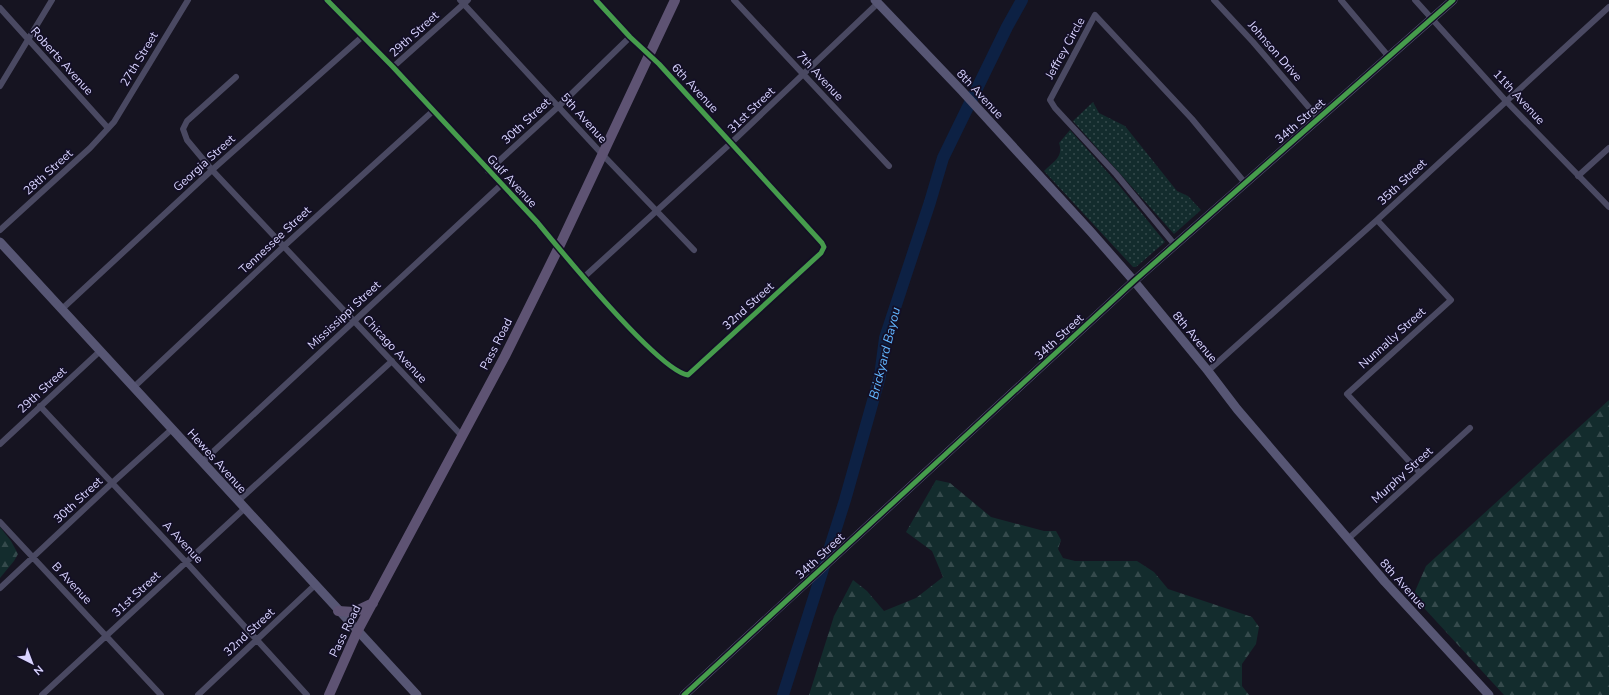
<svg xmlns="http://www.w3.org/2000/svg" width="1609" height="695" font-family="'Nunito Sans',sans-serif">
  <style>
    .forest { fill: url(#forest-firs) }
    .garden { fill: url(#garden-dots) }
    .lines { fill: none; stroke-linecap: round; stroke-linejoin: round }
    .river { stroke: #0d2144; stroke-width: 12 }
    .street { stroke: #4a4962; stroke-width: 6 }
    .secondary { stroke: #575674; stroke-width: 9 }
    .primary { stroke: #5e5373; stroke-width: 10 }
    .cycleway-casing { stroke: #130f26; stroke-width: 8 }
    .cycleway { stroke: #469c4c; stroke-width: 5 }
    .labels { text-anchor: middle; stroke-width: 3.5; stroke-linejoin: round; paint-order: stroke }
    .street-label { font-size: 12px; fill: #d9d4ff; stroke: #130f26 }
    .water-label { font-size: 13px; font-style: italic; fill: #62b6ff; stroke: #130f26 }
  </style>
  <defs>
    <pattern id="forest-firs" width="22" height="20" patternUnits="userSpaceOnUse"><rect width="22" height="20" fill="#132c2d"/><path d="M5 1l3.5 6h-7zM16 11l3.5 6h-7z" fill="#354a4c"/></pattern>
    <pattern id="garden-dots" width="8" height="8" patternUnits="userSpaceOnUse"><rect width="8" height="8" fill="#132c2d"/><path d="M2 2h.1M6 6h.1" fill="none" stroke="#354a4c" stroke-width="1.8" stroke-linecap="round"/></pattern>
  </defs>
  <rect width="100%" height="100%" fill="#161421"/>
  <path class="forest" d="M1609 400V695H1504L1413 596 1426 566Z
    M936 480 950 483 991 517 1044 531H1056L1061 540 1058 549 1063 558 1075 561H1137L1154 572 1168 589 1252 617 1259 627 1256 644 1242 664V686L1249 695H809L834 616 853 580 867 591 884 611 916 598 943 577 932 551 906 532Z
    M0 527 11 541 18 554 14 561 0 578Z"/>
  <path class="garden" d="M1093 102 1099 113 1125 126 1177 191 1188 196 1201 210 1174 234 1073 121Z
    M1070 130 1118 184 1165 242 1136 267H1133L1044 171C1053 162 1064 157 1059 143Z"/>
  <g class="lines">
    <path class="river" d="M783 695 845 500 880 376 885 338 930 202 943 158 1007 27 1022 0"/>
    <path class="street" d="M327 0 393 67 538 223C561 251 659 371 688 375L821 253 824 247 822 243 659 64 630 37 596 0
      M460 0 602 154 694 250
      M734 0 889 166
      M1214 0 1253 42 1318 118
      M1341 0 1389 57
      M1415 0 1506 101 1609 207
      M0 8 108 128
      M393 67 468 0
      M236 77 187 121 183 129 187 140 212 170 462 436
      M0 86 52 0
      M488 171 559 106 630 37
      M1578 176 1609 148
      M1377 220 1451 300 1347 394 1420 473
      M0 230 90 148 114 122 188 0
      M1175 245 1116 174 1055 108 1050 100 1095 15 1192 119 1245 183
      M583 278 731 143 878 3
      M62 309 212 170 363 36
      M1208 371 1377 220 1609 7
      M134 387 283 247 433 111
      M40 406 186 562 307 695
      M0 444 99 352
      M202 462 501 185
      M238 501 392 361
      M0 522 161 695
      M1348 539 1470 428
      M0 588 112 483 172 429
      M42 695 245 508
      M198 695 315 585"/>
    <path class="secondary" d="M875 0 961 90 1091 232 1134 281 1208 371 1237 409 1385 582 1489 695
      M0 242 417 695
      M684 695 1134 281 1453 0"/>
    <path class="primary" d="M338 611 354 612 373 603
      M329 695 357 632 505 356 558 249 675 0"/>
    <defs>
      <path id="cycleway" d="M327 0 393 67 538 223C561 251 659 371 688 375L821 253 824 247 822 243 659 64 630 37 596 0
        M684 695 1134 281 1453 0"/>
    </defs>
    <use href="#cycleway" class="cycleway-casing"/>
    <use href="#cycleway" class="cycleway"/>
  </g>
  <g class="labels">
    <g class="street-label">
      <text transform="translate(414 34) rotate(-42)" y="4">29th Street</text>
      <text transform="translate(1065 48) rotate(-61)" y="4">Jeffrey Circle</text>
      <text transform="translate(1275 51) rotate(49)" y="4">Johnson Drive</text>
      <text transform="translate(139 59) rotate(-59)" y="4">27th Street</text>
      <text transform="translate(62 61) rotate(48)" y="4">Roberts Avenue</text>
      <text transform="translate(820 76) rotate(47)" y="4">7th Avenue</text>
      <text transform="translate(695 88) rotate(47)" y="4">6th Avenue</text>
      <text transform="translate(980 94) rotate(47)" y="4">8th Avenue</text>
      <text transform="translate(1519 97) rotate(47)" y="4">11th Avenue</text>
      <text transform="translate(751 110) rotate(-44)" y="4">31st Street</text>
      <text transform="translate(584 118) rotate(48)" y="4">5th Avenue</text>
      <text transform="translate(526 121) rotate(-43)" y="4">30th Street</text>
      <text transform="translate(1300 121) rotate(-41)" y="4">34th Street</text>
      <text transform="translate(204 163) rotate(-42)" y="4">Georgia Street</text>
      <text transform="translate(48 172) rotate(-42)" y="4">28th Street</text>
      <text transform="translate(512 181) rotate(47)" y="4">Gulf Avenue</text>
      <text transform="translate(1402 182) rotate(-43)" y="4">35th Street</text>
      <text transform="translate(275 240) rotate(-43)" y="4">Tennessee Street</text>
      <text transform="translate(748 306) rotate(-42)" y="4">32nd Street</text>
      <text transform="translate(344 315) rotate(-43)" y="4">Mississippi Street</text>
      <text transform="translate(1059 337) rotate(-43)" y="4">34th Street</text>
      <text transform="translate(1195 337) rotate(50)" y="4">8th Avenue</text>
      <text transform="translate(1392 338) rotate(-42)" y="4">Nunnally Street</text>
      <text transform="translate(496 344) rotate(-63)" y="4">Pass Road</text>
      <text transform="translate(395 349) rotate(47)" y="4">Chicago Avenue</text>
      <text transform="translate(42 390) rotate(-43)" y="4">29th Street</text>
      <text transform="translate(217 461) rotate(48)" y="4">Hewes Avenue</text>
      <text transform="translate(1402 475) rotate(-42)" y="4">Murphy Street</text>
      <text transform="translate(78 500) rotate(-43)" y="4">30th Street</text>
      <text transform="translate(183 542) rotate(47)" y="4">A Avenue</text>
      <text transform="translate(820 556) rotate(-43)" y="4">34th Street</text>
      <text transform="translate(72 583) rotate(47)" y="4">B Avenue</text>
      <text transform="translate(1403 584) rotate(48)" y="4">8th Avenue</text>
      <text transform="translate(136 594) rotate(-43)" y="4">31st Street</text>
      <text transform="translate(345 631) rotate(-64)" y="4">Pass Road</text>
      <text transform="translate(249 632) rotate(-43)" y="4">32nd Street</text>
    </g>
    <g class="water-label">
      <text transform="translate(884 353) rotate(-76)" y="5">Brickyard Bayou</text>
    </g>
  </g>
  <g transform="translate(32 663) rotate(138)" stroke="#130f26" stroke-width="3" paint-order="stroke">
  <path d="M0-3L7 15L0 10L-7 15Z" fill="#d9d4ff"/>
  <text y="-6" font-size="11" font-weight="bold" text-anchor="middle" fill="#d9d4ff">N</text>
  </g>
</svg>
